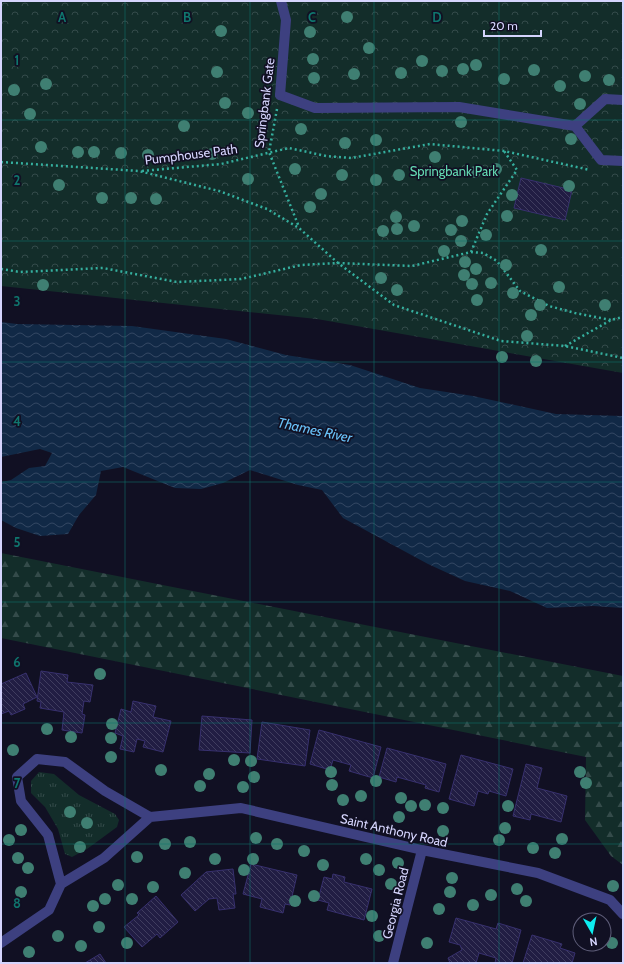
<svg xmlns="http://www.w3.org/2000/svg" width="624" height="964" font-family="Cabin,sans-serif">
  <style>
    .grass { fill: url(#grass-tufts) }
    .forest { fill: url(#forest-firs) }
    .park { fill: url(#park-crowns) }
    .water { fill: url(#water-waves) }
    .building { fill: url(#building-back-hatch); stroke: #37306e }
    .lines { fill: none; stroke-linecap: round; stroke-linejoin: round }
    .path { stroke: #35af9e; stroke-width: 2.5; stroke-dasharray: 2 3; stroke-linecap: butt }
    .lane { stroke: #3d4080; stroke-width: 10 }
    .street { stroke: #3d4080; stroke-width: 10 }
    .tree { fill: #3f7f72 }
    .grid { fill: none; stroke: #0f766e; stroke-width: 1; stroke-opacity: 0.55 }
    .labels { text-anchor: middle; stroke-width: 3.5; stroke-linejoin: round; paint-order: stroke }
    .street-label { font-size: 13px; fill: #d5d4fd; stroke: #111023 }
    .park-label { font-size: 13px; fill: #64d9b2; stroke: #111023 }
    .water-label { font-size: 14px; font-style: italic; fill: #68c1f7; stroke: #111023 }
    .grid-label { font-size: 13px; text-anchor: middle; font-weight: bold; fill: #0f766e; stroke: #111023; stroke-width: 3.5; stroke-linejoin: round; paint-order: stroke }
  </style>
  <defs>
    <pattern id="grass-tufts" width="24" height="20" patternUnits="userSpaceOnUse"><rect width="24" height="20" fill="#132d2a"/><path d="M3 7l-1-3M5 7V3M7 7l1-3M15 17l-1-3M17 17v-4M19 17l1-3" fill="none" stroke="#344b4a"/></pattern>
    <pattern id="forest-firs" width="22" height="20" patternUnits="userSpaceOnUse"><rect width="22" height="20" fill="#132d2a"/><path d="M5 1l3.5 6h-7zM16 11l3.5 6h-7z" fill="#344b4a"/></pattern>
    <pattern id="park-crowns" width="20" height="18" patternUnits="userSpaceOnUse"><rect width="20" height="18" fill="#132d2a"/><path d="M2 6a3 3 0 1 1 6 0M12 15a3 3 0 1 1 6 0" fill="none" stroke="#344b4a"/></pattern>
    <pattern id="water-waves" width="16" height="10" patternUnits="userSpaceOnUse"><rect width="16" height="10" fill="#112946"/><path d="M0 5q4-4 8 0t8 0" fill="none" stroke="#334762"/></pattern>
    <pattern id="building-back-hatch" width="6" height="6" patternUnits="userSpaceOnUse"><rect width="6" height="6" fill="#211d43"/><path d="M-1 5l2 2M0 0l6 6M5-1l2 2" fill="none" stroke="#403d5f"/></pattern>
  </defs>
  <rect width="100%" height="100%" fill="#111023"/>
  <path class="grass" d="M39 772 54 774 79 795 115 814 119 820 117 827 87 849 72 857 65 854 58 829 45 807 31 793V781Z"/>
  <path class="forest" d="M1 553 623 676V865L611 856 585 820 586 757 1 638Z"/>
  <path class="park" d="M1 1H623V373L317 319 1 286Z"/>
  <path class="water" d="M1 322 17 324 132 326 226 339 286 355 350 365 420 388 473 396 556 414 623 416V608L593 606 547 608 510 591 465 581 428 564 343 518 322 490 298 485 250 470 223 483 201 489 175 488 123 467 101 471 96 495 79 515 68 534 40 536 16 528 1 520V482L11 480 29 468 45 466 52 453 40 449 1 457Z"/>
  <path class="building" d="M521 178 572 190 565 220 514 208Z
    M41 671 68 675 67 682 93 685 90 702 84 701 82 714 85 715 82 733 62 730 64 712 40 708 41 702 37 701Z
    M26 673 37 697 23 704 25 709 11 715 9 711 1 714V684Z
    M133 701 156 706 153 717 171 721 163 752 143 747 145 741 137 739 134 752 120 749 123 736 115 733 121 709 131 712Z
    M202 716 252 720 250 753 199 750Z
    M262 722 310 730 305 766 257 759Z
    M319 730 381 747 373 778 349 771 351 765 333 760 330 770 310 764Z
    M387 748 446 764 439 792 425 788 426 785 397 777 396 782 379 777Z
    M461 755 513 769 506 796 489 791 488 794 478 791 474 806 449 799Z
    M526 764 542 768 537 788 567 796 561 822 531 814 530 820 513 816Z
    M251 864 297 875 290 905 285 904 283 913 260 907 262 899 243 894Z
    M233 869 236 894H233L235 908 219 910 217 898 209 899 195 911 181 895 206 872Z
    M333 874 345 877 344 882 372 889 364 920 327 910 329 903 318 900 324 877 332 879Z
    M156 896 178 922 160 938 157 934 142 947 124 927 139 915 137 913Z
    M456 918 496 929 498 923 521 930 512 963H495L496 958 479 953 476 963H450L448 958 462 950 460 945 449 942Z
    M532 935 562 944 560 948 575 953 572 963H523Z
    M100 954 106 963H85Z"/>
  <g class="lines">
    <path class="path" d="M277 109 269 152 299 227
      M1 162 139 171 219 191 267 209 299 228 338 263 394 305 501 341 565 346 623 358
      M142 171 221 164 289 148 326 156 351 158 430 144 504 151 590 170
      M471 252 487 214 517 170 504 151
      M1 269 20 272 103 268 177 282 241 279 301 265 338 263 412 266 471 252 483 253 497 261 520 291 549 306 575 313 611 320
      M565 346 611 320 623 317"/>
    <path class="lane" d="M280 95 315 108 459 107 575 126 601 160 623 161
      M575 126 605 99 623 100"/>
    <path class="street" d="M280 95 286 20 281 1
      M61 884 48 835 21 801 17 777 37 759 65 762 105 791 150 817
      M1 943 49 910 61 884 104 858 150 817 241 808 422 850 538 873 610 900 623 914
      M393 963 422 850"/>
  </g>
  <g class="tree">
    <circle cx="347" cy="17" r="6"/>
    <circle cx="221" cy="31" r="6"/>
    <circle cx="310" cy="32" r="6"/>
    <circle cx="369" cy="48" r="6"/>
    <circle cx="313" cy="59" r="6"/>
    <circle cx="422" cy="61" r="6"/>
    <circle cx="476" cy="65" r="6"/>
    <circle cx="463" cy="69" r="6"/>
    <circle cx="534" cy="70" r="6"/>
    <circle cx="442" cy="71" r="6"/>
    <circle cx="217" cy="72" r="6"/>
    <circle cx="401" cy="73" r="6"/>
    <circle cx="354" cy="74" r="6"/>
    <circle cx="585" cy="76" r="6"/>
    <circle cx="314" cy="78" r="6"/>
    <circle cx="504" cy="79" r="6"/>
    <circle cx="609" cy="80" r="6"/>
    <circle cx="46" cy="84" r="6"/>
    <circle cx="560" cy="86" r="6"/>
    <circle cx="14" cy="90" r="6"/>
    <circle cx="225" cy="103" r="6"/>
    <circle cx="580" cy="104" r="6"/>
    <circle cx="248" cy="113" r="6"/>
    <circle cx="30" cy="114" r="6"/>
    <circle cx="461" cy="122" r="6"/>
    <circle cx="184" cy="126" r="6"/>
    <circle cx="301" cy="129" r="6"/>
    <circle cx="571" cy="139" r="6"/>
    <circle cx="376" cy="140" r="6"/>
    <circle cx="345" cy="143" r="6"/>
    <circle cx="41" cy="147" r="6"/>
    <circle cx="78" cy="152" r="6"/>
    <circle cx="94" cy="152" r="6"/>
    <circle cx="121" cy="153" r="6"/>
    <circle cx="212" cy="154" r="6"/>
    <circle cx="148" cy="155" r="6"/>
    <circle cx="435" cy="157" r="6"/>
    <circle cx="295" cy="169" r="6"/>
    <circle cx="496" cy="169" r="6"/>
    <circle cx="475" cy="172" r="6"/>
    <circle cx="342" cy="175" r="6"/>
    <circle cx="399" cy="175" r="6"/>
    <circle cx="248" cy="179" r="6"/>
    <circle cx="376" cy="180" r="6"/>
    <circle cx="59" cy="185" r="6"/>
    <circle cx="569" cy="186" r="6"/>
    <circle cx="321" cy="194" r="6"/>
    <circle cx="512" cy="195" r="6"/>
    <circle cx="102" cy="198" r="6"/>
    <circle cx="131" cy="198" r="6"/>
    <circle cx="156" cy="199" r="6"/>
    <circle cx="310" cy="207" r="6"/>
    <circle cx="507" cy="216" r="6"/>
    <circle cx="396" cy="217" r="6"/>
    <circle cx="462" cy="221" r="6"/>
    <circle cx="414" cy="226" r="6"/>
    <circle cx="397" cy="229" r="6"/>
    <circle cx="451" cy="230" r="6"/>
    <circle cx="383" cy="231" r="6"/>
    <circle cx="486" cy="235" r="6"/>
    <circle cx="461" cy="241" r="6"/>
    <circle cx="541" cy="250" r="6"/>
    <circle cx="444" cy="251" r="6"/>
    <circle cx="465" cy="262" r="6"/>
    <circle cx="506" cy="265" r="6"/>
    <circle cx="476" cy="269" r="6"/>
    <circle cx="464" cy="275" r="6"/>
    <circle cx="381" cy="278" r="6"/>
    <circle cx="491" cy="283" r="6"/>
    <circle cx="472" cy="284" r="6"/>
    <circle cx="43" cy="285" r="6"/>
    <circle cx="559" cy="287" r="6"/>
    <circle cx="397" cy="290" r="6"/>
    <circle cx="513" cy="293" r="6"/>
    <circle cx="477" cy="300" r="6"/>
    <circle cx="540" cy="305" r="6"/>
    <circle cx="605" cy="305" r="6"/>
    <circle cx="531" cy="315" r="6"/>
    <circle cx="527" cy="336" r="6"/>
    <circle cx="502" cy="357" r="6"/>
    <circle cx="536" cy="361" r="6"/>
    <circle cx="100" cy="674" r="6"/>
    <circle cx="112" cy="724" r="6"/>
    <circle cx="47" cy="729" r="6"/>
    <circle cx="71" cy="737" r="6"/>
    <circle cx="111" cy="738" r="6"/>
    <circle cx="13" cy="750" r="6"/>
    <circle cx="111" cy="757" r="6"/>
    <circle cx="234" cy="760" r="6"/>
    <circle cx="251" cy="761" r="6"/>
    <circle cx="161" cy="770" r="6"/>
    <circle cx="331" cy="772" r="6"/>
    <circle cx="580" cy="772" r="6"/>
    <circle cx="209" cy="774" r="6"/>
    <circle cx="254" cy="777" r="6"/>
    <circle cx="376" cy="781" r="6"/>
    <circle cx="586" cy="783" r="6"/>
    <circle cx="332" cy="785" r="6"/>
    <circle cx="200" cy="786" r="6"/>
    <circle cx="243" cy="787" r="6"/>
    <circle cx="361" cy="796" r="6"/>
    <circle cx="401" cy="798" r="6"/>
    <circle cx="343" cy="800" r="6"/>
    <circle cx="425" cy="805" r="6"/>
    <circle cx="411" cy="806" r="6"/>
    <circle cx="508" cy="806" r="6"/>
    <circle cx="443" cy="808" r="6"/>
    <circle cx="70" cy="812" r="6"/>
    <circle cx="399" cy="817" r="6"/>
    <circle cx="87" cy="823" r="6"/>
    <circle cx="505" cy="828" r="6"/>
    <circle cx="21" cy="830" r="6"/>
    <circle cx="443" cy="831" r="6"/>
    <circle cx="256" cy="838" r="6"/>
    <circle cx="562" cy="839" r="6"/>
    <circle cx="9" cy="840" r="6"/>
    <circle cx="499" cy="840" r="6"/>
    <circle cx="190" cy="842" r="6"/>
    <circle cx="165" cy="844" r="6"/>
    <circle cx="277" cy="844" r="6"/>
    <circle cx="80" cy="847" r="6"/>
    <circle cx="533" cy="848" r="6"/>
    <circle cx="304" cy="851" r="6"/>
    <circle cx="555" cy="853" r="6"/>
    <circle cx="137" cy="857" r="6"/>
    <circle cx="18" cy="858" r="6"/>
    <circle cx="215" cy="859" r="6"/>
    <circle cx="253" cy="859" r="6"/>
    <circle cx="366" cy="859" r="6"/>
    <circle cx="398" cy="863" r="6"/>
    <circle cx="323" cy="865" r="6"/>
    <circle cx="28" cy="868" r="6"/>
    <circle cx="244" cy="870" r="6"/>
    <circle cx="379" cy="870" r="6"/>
    <circle cx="185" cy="873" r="6"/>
    <circle cx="452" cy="878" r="6"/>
    <circle cx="391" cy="884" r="6"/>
    <circle cx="118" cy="885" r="6"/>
    <circle cx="613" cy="886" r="6"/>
    <circle cx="153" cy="887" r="6"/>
    <circle cx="517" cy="889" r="6"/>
    <circle cx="21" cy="892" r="6"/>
    <circle cx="450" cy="892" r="6"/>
    <circle cx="491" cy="895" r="6"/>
    <circle cx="314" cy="896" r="6"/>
    <circle cx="105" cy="899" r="6"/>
    <circle cx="132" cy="899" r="6"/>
    <circle cx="295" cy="901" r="6"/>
    <circle cx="526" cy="901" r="6"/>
    <circle cx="473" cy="905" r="6"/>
    <circle cx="93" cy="906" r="6"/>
    <circle cx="439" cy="909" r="6"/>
    <circle cx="372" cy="916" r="6"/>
    <circle cx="99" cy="927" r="6"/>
    <circle cx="58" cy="936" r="6"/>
    <circle cx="379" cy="936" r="6"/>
    <circle cx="127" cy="943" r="6"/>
    <circle cx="427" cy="943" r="6"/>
    <circle cx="612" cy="943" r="6"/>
    <circle cx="81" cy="946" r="6"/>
    <circle cx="29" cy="952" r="6"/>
  </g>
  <path class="grid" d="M125 1V963M250 1V963M374 1V963M499 1V963M1 120H623M1 241H623M1 362H623M1 482H623M1 602H623M1 723H623M1 844H623"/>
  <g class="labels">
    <g class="street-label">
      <text transform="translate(264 103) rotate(-83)" y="5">Springbank Gate</text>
      <text transform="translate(191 154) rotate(-7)" y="5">Pumphouse Path</text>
      <text transform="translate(394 830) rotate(13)" y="5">Saint Anthony Road</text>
      <text transform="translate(395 903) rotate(-76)" y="5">Georgia Road</text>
    </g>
    <g class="park-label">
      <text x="454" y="176">Springbank Park</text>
    </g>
    <g class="water-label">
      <text transform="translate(315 430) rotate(12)" y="5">Thames River</text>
    </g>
  </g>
  <g class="grid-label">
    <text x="62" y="22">A</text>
    <text x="187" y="22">B</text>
    <text x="312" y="22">C</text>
    <text x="437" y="22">D</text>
    <text x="17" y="65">1</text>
    <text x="17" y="185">2</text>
    <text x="17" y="306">3</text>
    <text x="17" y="426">4</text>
    <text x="17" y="547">5</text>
    <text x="17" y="667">6</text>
    <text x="17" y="788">7</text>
    <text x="17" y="908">8</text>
  </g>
  <rect width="624" height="964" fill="none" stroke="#d5d4fd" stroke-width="4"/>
  <g transform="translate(592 932) rotate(171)"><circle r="19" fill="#111023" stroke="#5f5e7a"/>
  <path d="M0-3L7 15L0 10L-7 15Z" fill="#0dedf0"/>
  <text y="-6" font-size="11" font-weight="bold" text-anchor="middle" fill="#d5d4fd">N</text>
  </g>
  <path d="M484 30v6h57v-6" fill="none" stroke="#d5d4fd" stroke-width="2"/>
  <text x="490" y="30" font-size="12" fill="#d5d4fd" stroke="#111023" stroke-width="3" paint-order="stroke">20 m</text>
</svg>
